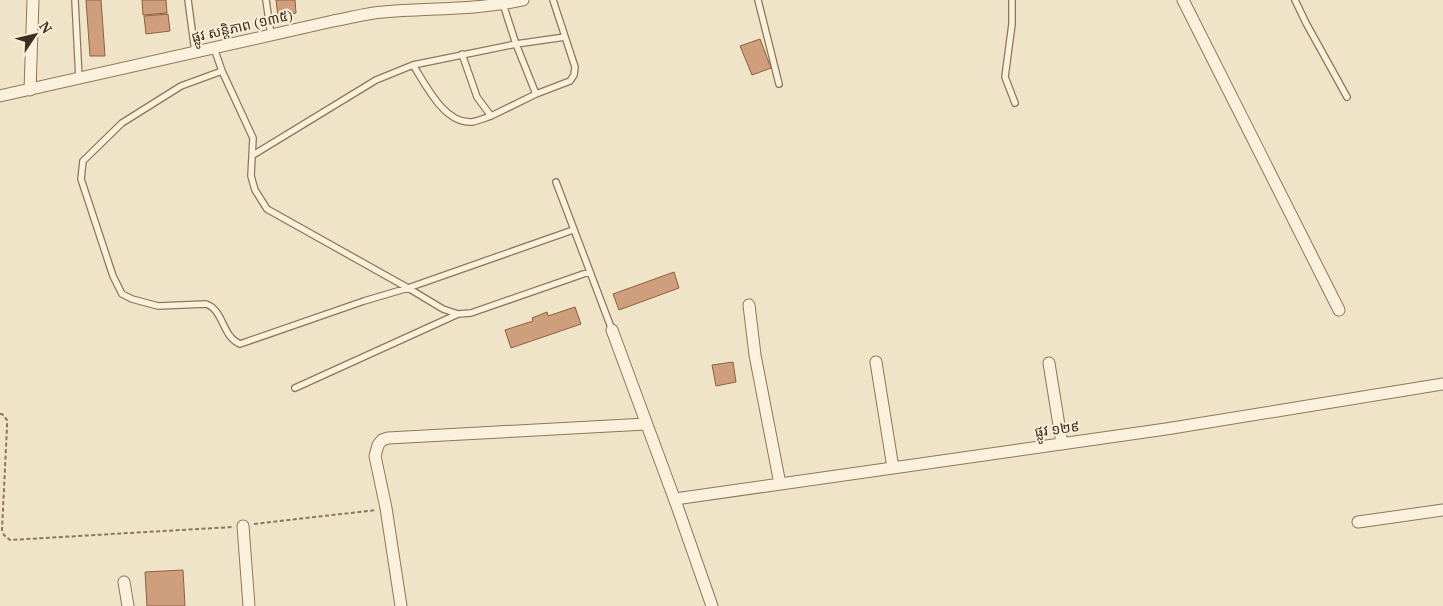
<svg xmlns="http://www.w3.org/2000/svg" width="1443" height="606" font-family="'PT Serif','Noto Sans Khmer',serif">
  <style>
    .building { fill: #cf9f7d; stroke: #8d5f41 }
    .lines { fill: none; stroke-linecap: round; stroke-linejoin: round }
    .service-casing { stroke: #8d765c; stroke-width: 8 }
    .minor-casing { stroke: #8d765c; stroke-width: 13 }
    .path { stroke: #8d765c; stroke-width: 2; stroke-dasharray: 4 2.5; stroke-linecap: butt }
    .service { stroke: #faf1dc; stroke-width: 5.5 }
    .minor { stroke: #faf1dc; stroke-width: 11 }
    .labels { text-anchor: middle; stroke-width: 4; stroke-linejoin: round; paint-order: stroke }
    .street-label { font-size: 14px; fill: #3d2e20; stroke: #f7eed8 }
  </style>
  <rect width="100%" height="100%" fill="#f0e4c8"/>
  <path class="building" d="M86 0H101L105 56H90Z
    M142 0H166L167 13 143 15Z
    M276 0H295L296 13 278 16Z
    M168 14 170 31 146 34 144 16Z
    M760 39 771 68 752 75 740 46Z
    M674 272 679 288 619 310 613 294Z
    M575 307 581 324 511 348 505 330 533 321 532 318 547 312 548 316Z
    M733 362 736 382 716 386 712 365Z
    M183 570 185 606H147L145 572Z"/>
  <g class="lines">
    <defs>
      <path id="service" d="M75 0 79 79
        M188 0 195 52
        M266 0 271 35
        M758 0 779 84
        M1012 0V24L1005 77 1015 103
        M1295 0 1306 23 1347 97
        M503 4 516 44 536 94
        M214 48 222 71 253 138 251 176 255 190 267 209 408 288 443 309 458 314 471 313 589 272
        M462 54 477 97 491 116 536 94 570 81 574 75 575 67 553 0
        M413 65C426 85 444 124 472 122 478 121 485 118 491 116
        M222 71 181 86 122 123 83 161 81 179 113 276 122 294 132 299 158 306 206 304C224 310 222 337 240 344L364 301 408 288 573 230
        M253 155 376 80 413 65 516 44 565 37
        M556 182 612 330
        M295 388 458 314"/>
      <path id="minor" d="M1183 0 1339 310
        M30 90 33 0
        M0 96 333 21C350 18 367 13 383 12 430 8 477 10 523 0
        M749 305 755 355 780 484
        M612 330 677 506 712 606
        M876 362 893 468
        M1049 363 1062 444
        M675 499 1166 429 1443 384
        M1358 522 1443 510
        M243 526 249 606
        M124 582 128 606
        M401 606 386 508 375 456 378 445 382 440 388 438 646 424"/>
    </defs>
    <use href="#service" class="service-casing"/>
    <use href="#minor" class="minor-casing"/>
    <path class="path" d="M0 414H2L7 420V427L2 530 4 535 10 540 232 527
      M254 524 376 510"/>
    <use href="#service" class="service"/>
    <use href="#minor" class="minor"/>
  </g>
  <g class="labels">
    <g class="street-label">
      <text transform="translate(242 26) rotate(-13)" y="5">ផ្លូវ សន្តិភាព (១៣៥)</text>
      <text transform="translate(1057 429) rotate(-8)" y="5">ផ្លូវ ១២៩</text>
    </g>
  </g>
  <g transform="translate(35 35) rotate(55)" stroke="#f7eed8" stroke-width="4" paint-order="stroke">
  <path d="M0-4L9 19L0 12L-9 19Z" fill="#3d2e20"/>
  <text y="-8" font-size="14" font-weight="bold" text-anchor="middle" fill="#3d2e20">N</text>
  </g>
</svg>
